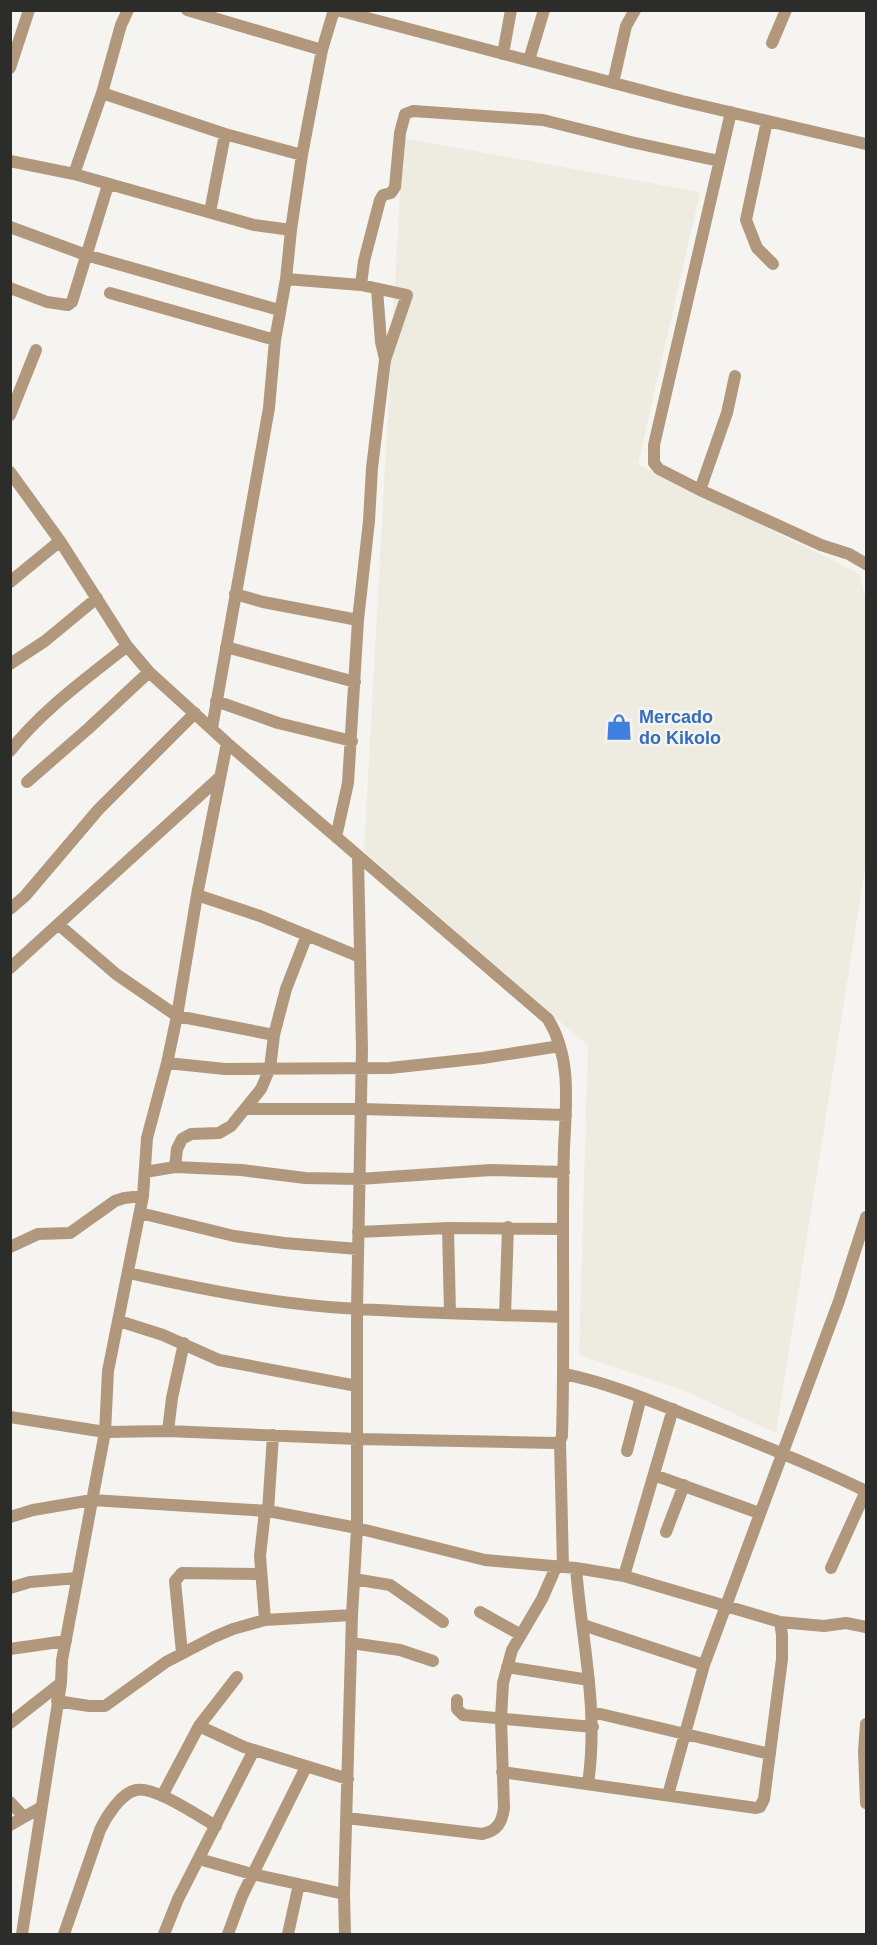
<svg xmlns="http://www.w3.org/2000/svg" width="877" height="1945" font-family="Arial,sans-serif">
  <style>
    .built { fill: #eeebe0 }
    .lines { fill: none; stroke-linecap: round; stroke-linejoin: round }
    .minor { stroke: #b1987c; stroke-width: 12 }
    .labels { text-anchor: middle; stroke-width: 5; stroke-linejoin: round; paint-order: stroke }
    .shop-label { font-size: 18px; font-weight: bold; fill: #366cbe; stroke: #f5f4f1; text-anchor: start }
  </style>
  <rect width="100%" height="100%" fill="#f5f4f1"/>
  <path class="built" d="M403 138 700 192 638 464 860 574 866 603V862L776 1433 683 1390 579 1355 588 1046 364 851Z"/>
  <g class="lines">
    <path class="minor" d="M187 10 322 50
      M337 10 682 101 866 144
      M772 43 786 10
      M503 54 511 10
      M529 60 544 10
      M10 68 29 10
      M613 83 626 26 635 10
      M102 93 225 134 302 155
      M731 112 654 445V463L659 469 700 490 821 545 849 554 866 564
      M767 121 746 220 757 248 773 264
      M10 161 74 174 254 225 291 230
      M74 174 102 93 121 25 128 10
      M210 212 225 134
      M10 227 86 255 279 310
      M286 279 361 285 407 295 385 360 372 468 369 521 358 620 348 783 336 837
      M361 285 364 261 380 200 383 195 391 193 395 187 400 133 405 114 413 111 543 120 631 142 719 161
      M10 288 47 302 68 305 72 302 108 185
      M377 289 381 342 385 359
      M110 293 275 340
      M10 415 36 350
      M10 472 60 541 127 646 149 672 227 743 548 1019C572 1058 566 1104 564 1148 563 1177 563 1206 563 1235 563 1302 564 1368 562 1436L560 1441 563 1567
      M700 490 727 413 735 376
      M10 582 60 541
      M235 594 263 602 358 620
      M226 647 355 682
      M10 664 45 641 97 598
      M216 701 278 723 352 741
      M212 728 269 408 275 340 286 279 291 230 302 155 322 50 334 10
      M10 751C43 709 86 679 127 646
      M27 782 89 728 149 672
      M197 895 260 916 360 957
      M10 909 25 896 98 810 195 713
      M59 925 116 974 177 1016 274 1035
      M10 968 220 777
      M167 1063 225 1069 390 1068 483 1058 560 1046
      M246 1109H361L566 1115
      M175 1167 177 1149 182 1139 191 1134 219 1133 231 1126 261 1089 270 1068 274 1035 286 989 307 935
      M145 1172 175 1167 241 1170 305 1178 359 1179 491 1170 564 1172
      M140 1213 234 1236 284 1243 358 1249
      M448 1228 450 1313
      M358 1232 448 1228 563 1229
      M10 1247 38 1234 70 1233 115 1201 124 1198 143 1196
      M129 1273C204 1290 281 1305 358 1309 426 1313 494 1315 563 1317
      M505 1315 508 1227
      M119 1321 163 1335 219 1360 357 1386
      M564 1374C609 1383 651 1401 694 1418 752 1441 810 1464 866 1491
      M10 1417 105 1432 168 1431 357 1439 555 1443 560 1441
      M168 1431 172 1398 184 1343
      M627 1451 641 1397
      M654 1475 759 1513
      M265 1511 260 1556 265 1620
      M268 1511 273 1435
      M10 1517 33 1510 92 1500 268 1511 357 1528 485 1560 576 1568 624 1576 780 1622 782 1635V1659L764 1799 760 1807 756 1808 502 1772
      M666 1532 684 1485
      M576 1568C582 1643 599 1708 588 1784
      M831 1568 866 1491
      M624 1576 673 1409
      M354 1579 390 1585 443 1622
      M10 1588 30 1582 77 1578
      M480 1612 521 1635
      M780 1622 824 1626 846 1623 866 1627
      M583 1625 704 1665
      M351 1643 400 1650 433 1661
      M10 1649 66 1641
      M182 1653 175 1581 182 1573 260 1574
      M507 1667 589 1680
      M237 1677 199 1726 244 1747 348 1779
      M457 1700V1709L463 1715 593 1727
      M57 1701 89 1706H105L166 1662 214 1637 233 1629 265 1620 352 1615
      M592 1712 770 1754
      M10 1723 61 1683
      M866 1724 864 1751 866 1803
      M668 1795 704 1665 839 1301 866 1217
      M162 1796 199 1726
      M10 1802 24 1817
      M347 1818 482 1834C497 1831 502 1823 504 1808L501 1718 503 1683 512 1650 542 1599 556 1567
      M10 1825 40 1808
      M199 1859 252 1874 344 1894
      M22 1934 61 1683 62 1660 105 1432 108 1371 143 1196 147 1138 167 1063 177 1016 197 895 227 743
      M64 1934 100 1830C106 1817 121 1793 136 1790 155 1786 198 1816 216 1826
      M164 1934 178 1899 254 1750
      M228 1934 242 1896 306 1767
      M288 1934 299 1884
      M345 1934 344 1894 352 1615 357 1528V1309L362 1049 358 857"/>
  </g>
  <defs>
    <symbol id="shop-bare" viewBox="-9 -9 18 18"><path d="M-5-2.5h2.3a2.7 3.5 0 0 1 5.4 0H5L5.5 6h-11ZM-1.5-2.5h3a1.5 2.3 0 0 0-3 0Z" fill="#3f7fe0" stroke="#f5f4f1" stroke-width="2.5" paint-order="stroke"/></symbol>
  </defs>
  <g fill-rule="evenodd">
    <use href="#shop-bare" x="600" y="708" width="38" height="38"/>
  </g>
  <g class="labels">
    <g class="shop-label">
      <text x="639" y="723">Mercado<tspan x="639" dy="21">do Kikolo</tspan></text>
    </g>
  </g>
  <rect width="877" height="1945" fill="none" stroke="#2c2c2a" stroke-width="24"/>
</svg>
